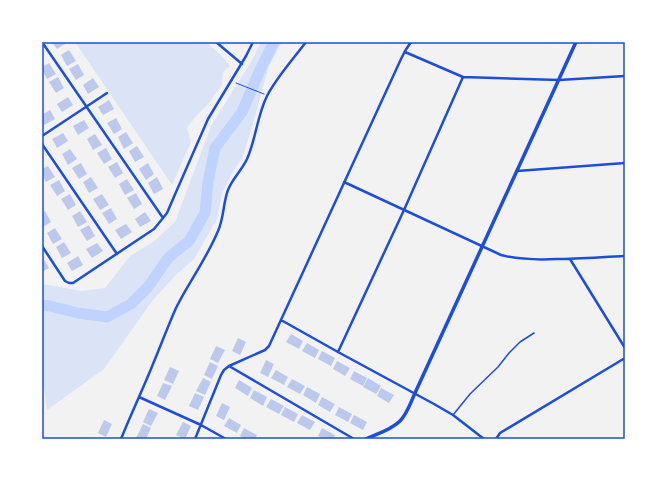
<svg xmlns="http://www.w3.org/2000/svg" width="667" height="481" font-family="Manrope,sans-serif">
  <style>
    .green { fill: #dbe4f7 }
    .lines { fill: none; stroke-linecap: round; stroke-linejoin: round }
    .river { stroke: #bfd3fe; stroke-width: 11 }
    .building { fill: #bdc9ec }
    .path { stroke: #1d4ed8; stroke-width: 1 }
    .service { stroke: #1d4ed8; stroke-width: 1.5 }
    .minor { stroke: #1d4ed8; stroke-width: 2.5 }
    .tertiary { stroke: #1d4ed8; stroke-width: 3.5 }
    .neatline { fill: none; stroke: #1d4ed8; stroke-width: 1.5 }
  </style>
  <rect width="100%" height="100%" fill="#f2f2f2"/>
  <path class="green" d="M75 42H206L223 57 230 66 223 72 222 84 210 102 196 116 187 128 191 142 172 185Z
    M261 42H282L269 66 252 127 242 159 234 170 222 193 217 219 194 259 177 274 153 300 104 369 47 410 42 375V284L82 291 105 288 130 256 153 242 175 222 211 126 252 60Z"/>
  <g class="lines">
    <path class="river" d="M42 305 50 306 78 313 107 317 131 304 148 287 168 258 189 241 205 213 208 182 215 148 242 112 260 70 274 42"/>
  </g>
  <path class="building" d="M52 42H64L65 44 57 49Z
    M69 50 76 61 67 66 61 55Z
    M49 63 56 74 47 79 42 70V67Z
    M78 64 84 75 76 80 69 69Z
    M58 77 64 88 56 93 49 82Z
    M93 78 99 87 88 94 83 85Z
    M68 97 73 105 62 112 57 104Z
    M109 100 114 109 103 115 98 107Z
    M50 110 55 119 44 125 42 122V115Z
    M116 118 122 129 114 134 107 123Z
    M84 120 89 128 78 135 73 126Z
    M126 132 133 143 124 149 118 137Z
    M63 133 68 141 57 148 52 139Z
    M95 134 102 145 93 150 87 139Z
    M137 146 144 157 135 162 129 151Z
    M106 148 112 159 104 164 97 153Z
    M70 149 77 159 68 165 62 154Z
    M117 162 123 173 115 178 108 167Z
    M81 163 87 174 79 179 72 168Z
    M148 163 154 174 146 180 139 169Z
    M48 166 55 177 46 182 42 174V169Z
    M91 177 98 188 89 193 83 182Z
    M157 177 163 189 154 194 148 183Z
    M127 179 134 190 125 195 119 184Z
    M59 180 65 191 57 196 50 185Z
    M136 193 142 204 134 209 127 198Z
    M70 194 76 205 68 210 61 199Z
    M102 194 109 205 100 210 93 199Z
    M111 208 117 219 109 224 102 213Z
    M45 211 51 222 43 227 42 212Z
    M80 211 87 222 78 227 72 216Z
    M145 212 151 221 140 227 135 219Z
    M126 224 132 232 121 239 115 230Z
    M89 225 95 236 87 241 80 230Z
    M55 228 62 239 53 244 47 233Z
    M64 242 71 253 62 258 56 247Z
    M97 243 103 251 92 258 86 249Z
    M42 256 49 268 42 272Z
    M78 256 83 265 72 271 67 263Z
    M291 334 303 341 299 349 286 342Z
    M238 338 246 342 240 355 232 351Z
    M307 343 319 350 315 358 302 351Z
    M216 346 225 350 218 363 210 359Z
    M322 351 335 358 331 366 318 359Z
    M266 360 274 364 268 377 260 373Z
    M337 361 350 368 345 376 333 369Z
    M210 362 218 366 212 379 204 375Z
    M170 367 179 371 173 384 164 380Z
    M276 370 288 377 284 385 271 378Z
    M354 371 367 378 363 386 350 379Z
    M203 378 211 382 205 395 196 391Z
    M368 378 381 386 376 394 363 387Z
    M292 379 305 386 300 394 287 387Z
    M239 380 252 388 248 396 235 388Z
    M163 383 172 386 165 400 157 396Z
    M307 387 320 394 316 403 303 395Z
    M381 388 394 395 389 403 377 396Z
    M254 390 267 397 263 406 250 398Z
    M195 393 204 397 198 410 189 406Z
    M322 397 335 404 330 412 318 405Z
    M271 399 284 406 279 414 266 407Z
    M222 403 230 407 224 420 216 416Z
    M285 407 298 414 294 422 281 415Z
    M339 407 352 414 348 422 335 415Z
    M149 409 158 413 151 426 143 422Z
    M302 415 315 422 310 430 297 423Z
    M354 415 367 422 363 430 350 423Z
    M229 418 241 425 237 433 224 426Z
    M104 420 112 424 106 437 98 433Z
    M183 422 191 426 185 439 176 435Z
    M143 424 151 428 146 439H140L136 438Z
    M244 428 257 435 255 439H245L240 436Z
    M322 428 335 435 333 439H324L318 436Z"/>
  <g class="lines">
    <path class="path" d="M236 83 264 94"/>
    <path class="service" d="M453 415 470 394 498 367 509 353 520 342 534 333"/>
    <path class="minor" d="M42 42 163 218
      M216 42 242 64
      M405 52 463 77 559 80 625 76
      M42 136 107 93
      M42 144 117 254
      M517 171 625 163
      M344 182 501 255C520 260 537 260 557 259 579 259 602 257 625 256
      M42 246 65 281 69 283H73L154 229 163 218 167 213 173 199 208 119 246 56 253 42
      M570 259 625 348
      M281 320 338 352 434 404 453 415 484 439
      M338 352 404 210 463 77
      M229 366 354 439
      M139 397 201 425 226 439
      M121 439C131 414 143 389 153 364 161 345 168 326 176 308 189 282 207 258 218 231 224 218 223 203 228 190 232 179 242 170 247 159 256 139 257 116 267 96 276 78 294 58 306 42
      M195 439 221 375 224 370 229 366 265 350 269 346 401 59 405 51 411 42
      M496 439 500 433 625 358"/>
    <path class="tertiary" d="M366 439C377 434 391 430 400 421 407 414 411 402 415 393L576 42"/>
  </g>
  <rect width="667" height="481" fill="none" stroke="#ffffff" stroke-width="86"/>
  <rect x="43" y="43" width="581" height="395" class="neatline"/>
</svg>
